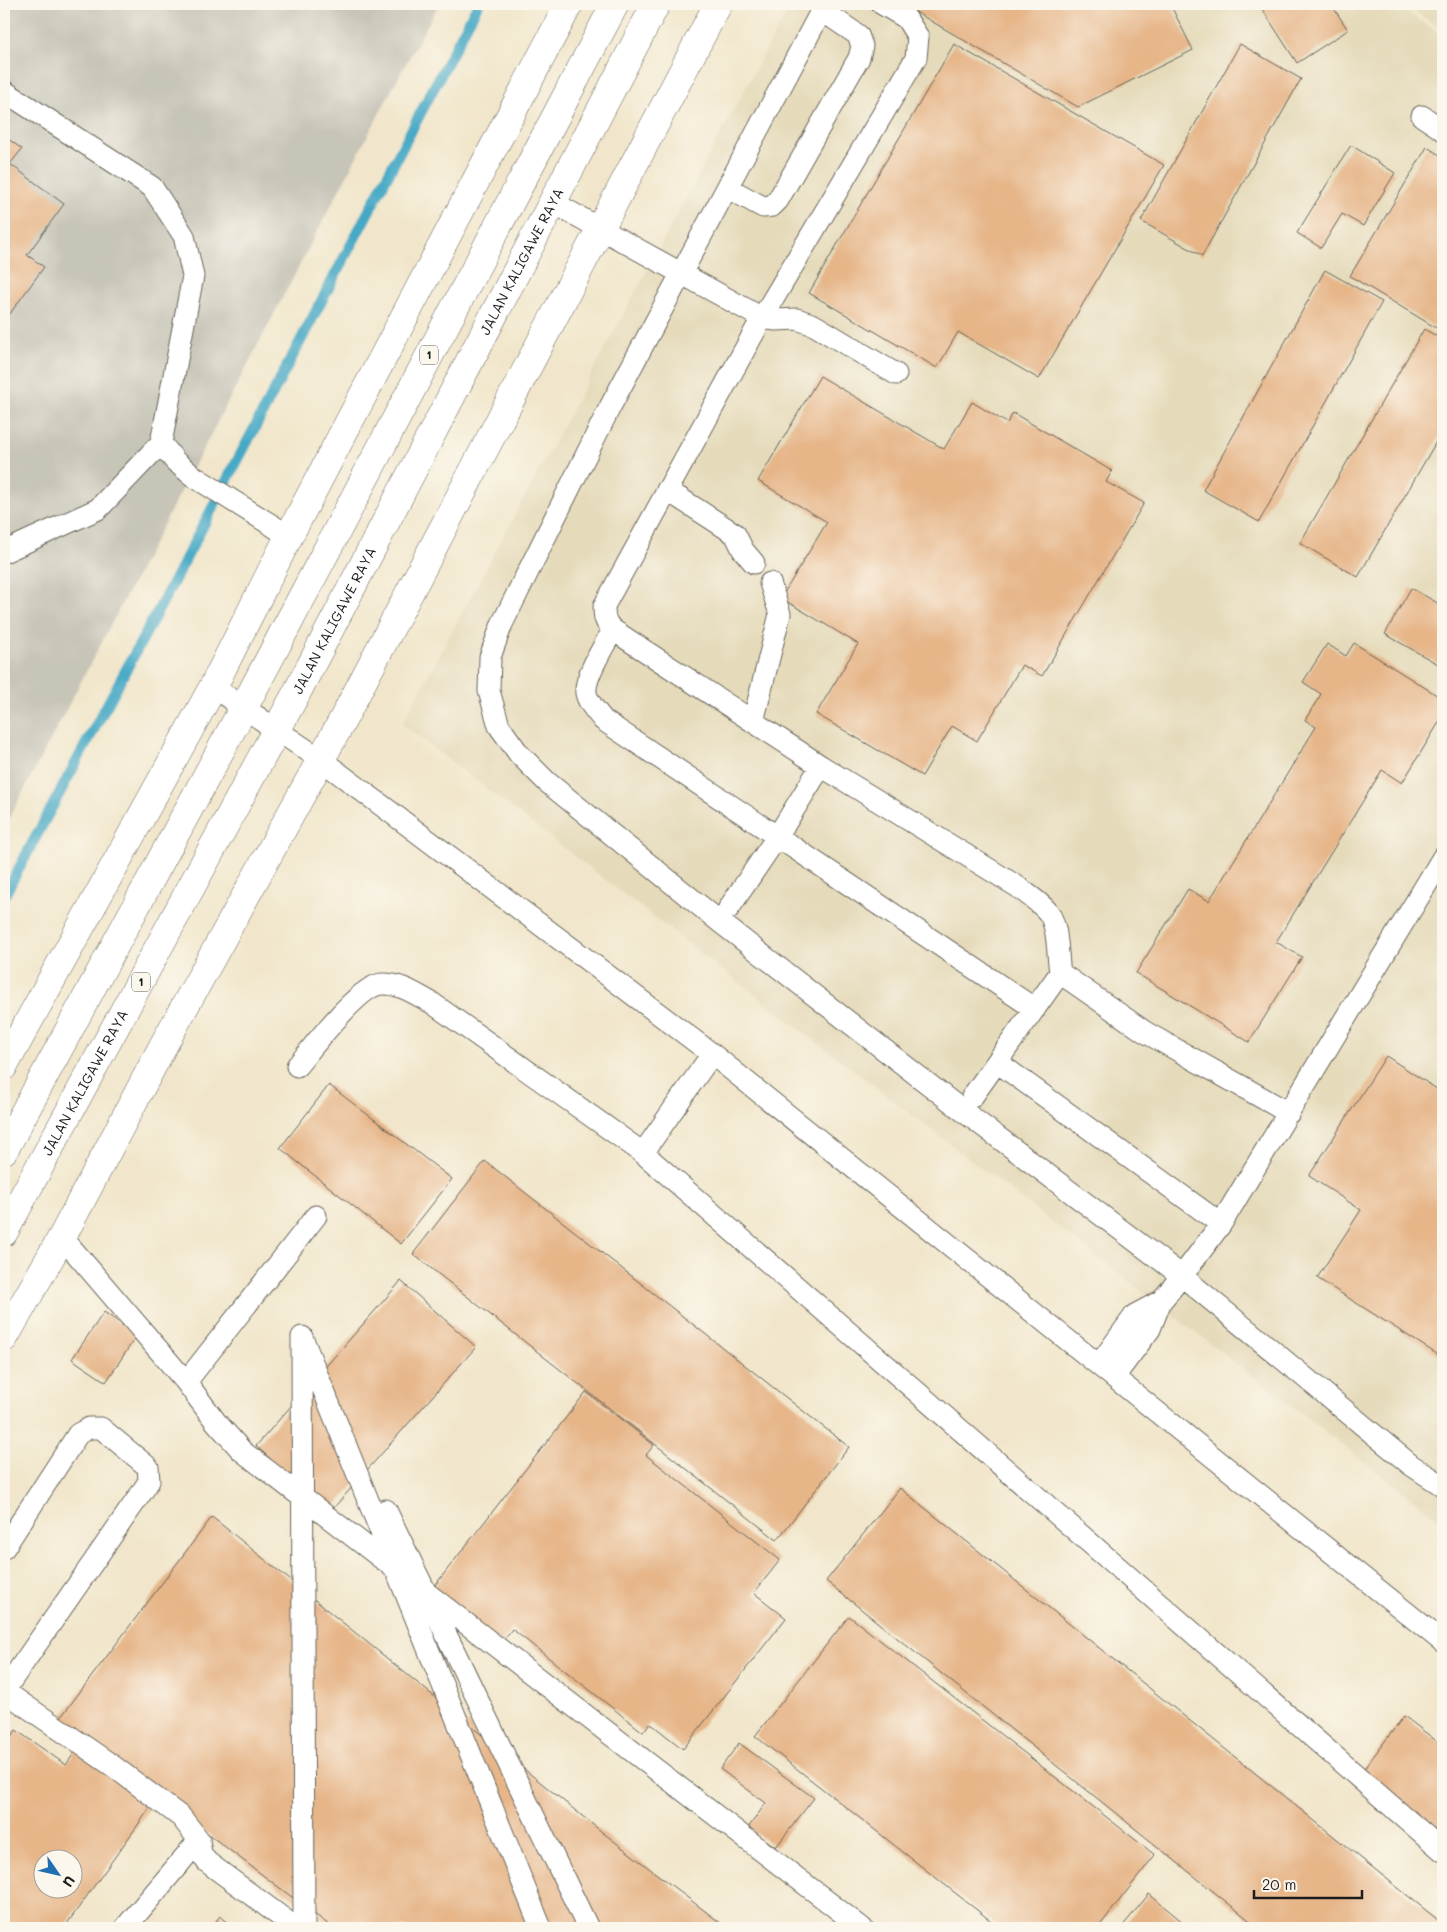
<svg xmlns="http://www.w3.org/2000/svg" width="1447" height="1932" font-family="Mali,sans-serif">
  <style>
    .built { fill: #e5daba }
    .industrial { fill: #c7c4b8 }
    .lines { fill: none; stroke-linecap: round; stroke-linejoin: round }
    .stream { stroke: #45a8c5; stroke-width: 11 }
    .building { fill: #e6b588; fill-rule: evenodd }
    .service-casing { stroke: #676359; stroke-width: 23 }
    .trunk-casing { stroke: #676359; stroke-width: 29 }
    .service { stroke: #fff; stroke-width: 21 }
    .trunk { stroke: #fff; stroke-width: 28 }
    .labels { text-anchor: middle; stroke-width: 4.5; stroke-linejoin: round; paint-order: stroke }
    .shield { fill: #fbf7ec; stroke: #5f5e5a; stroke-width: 1 }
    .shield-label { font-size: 12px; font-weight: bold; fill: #1c1c1c }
    .street-label { font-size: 14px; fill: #1c1c1c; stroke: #fbf7ec }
  </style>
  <rect width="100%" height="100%" fill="#fbf7ec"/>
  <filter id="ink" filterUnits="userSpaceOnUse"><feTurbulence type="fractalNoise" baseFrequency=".02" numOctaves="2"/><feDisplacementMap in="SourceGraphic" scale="10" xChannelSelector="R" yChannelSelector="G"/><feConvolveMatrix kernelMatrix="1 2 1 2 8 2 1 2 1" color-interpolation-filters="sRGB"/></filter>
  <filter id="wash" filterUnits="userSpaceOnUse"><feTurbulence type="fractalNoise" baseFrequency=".0096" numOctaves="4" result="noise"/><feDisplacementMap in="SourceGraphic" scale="20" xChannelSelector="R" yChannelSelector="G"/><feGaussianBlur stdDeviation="1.12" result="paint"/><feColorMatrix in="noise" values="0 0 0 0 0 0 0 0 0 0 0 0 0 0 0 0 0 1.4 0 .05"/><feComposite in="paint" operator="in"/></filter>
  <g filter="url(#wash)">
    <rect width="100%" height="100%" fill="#f1e6cb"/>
    <path class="built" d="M791 4H1395L1443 36V1522L402 724Z
      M1404 4H1443V30Z"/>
    <path class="industrial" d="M4 4H439L398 78 4 828Z"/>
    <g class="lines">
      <path class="stream" d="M4 896 175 579 478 4"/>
    </g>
    <g id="blocks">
      <path class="building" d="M902 4H1170L1193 50 1078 107Z
        M1259 4H1331L1348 30 1297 63Z
        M954 44 1164 165 1039 379 958 332 937 368 809 293Z
        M1240 44 1301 79 1202 256 1141 221Z
        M4 136 22 149 10 164 64 204 27 255 44 267 9 315 4 311Z
        M1351 145 1395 173 1363 226 1342 214 1321 248 1297 233Z
        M1427 147 1443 157V332L1350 276Z
        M1325 270 1382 302 1259 522 1203 490Z
        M1424 329 1443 340V430L1358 577 1300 543Z
        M820 376 944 449 972 402 1007 423 1013 413 1112 471 1106 482 1144 503 1042 676 1022 665 977 741 952 726 922 776 816 714 858 644 781 598 827 522 758 481Z
        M1411 588 1443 606V667L1385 634Z
        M1354 643 1443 699V716L1402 783 1382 770 1276 942 1302 957 1249 1042 1136 973 1188 889 1209 901 1316 727 1305 720 1321 694 1303 682 1327 644 1346 656Z
        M1386 1056 1443 1093V1358L1317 1278 1361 1210 1309 1176Z
        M329 1085 452 1179 401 1244 280 1148Z
        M485 1161 849 1447 777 1540 413 1254Z
        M401 1281 476 1347 330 1512 256 1446Z
        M104 1312 137 1335 106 1382 72 1359Z
        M586 1392 654 1445 646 1455 780 1560 754 1593 786 1618 683 1749 650 1723 643 1732 512 1629 501 1643 432 1589Z
        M900 1488 1443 1924V1928H1259L826 1581Z
        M212 1517 602 1832 727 1928H333L58 1721Z
        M849 1616 1155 1855 1098 1928H1000L755 1736Z
        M1404 1716 1443 1746V1850L1353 1783Z
        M16 1730 66 1765 79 1746 155 1801 64 1928H4V1746ZM42 1860H72V1890H42Z
        M739 1743 814 1798 776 1847 748 1828 766 1803 720 1769Z
        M1149 1894 1190 1928H1121Z
        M220 1916 235 1928H211Z"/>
    </g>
  </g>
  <g filter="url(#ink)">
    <use href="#blocks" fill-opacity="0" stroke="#676359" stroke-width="1"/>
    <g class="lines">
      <defs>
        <path id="service" d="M825 4 610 407 502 624 490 657 489 691 499 726 519 754 547 782 720 922 963 1111 1182 1276 1221 1224 1443 857
          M882 4 906 18 918 37 916 58 762 318 604 606C604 617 605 623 613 630L821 766 1018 887C1028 895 1040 902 1048 912 1059 927 1057 955 1060 973L1145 1032 1289 1113
          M4 91 152 187 184 236 193 276 161 443 175 461 193 476 289 536
          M1422 116 1443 130
          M728 188 763 207 772 206 778 200 859 58 862 46 858 35 821 10
          M552 202 762 318 776 320 797 319 814 325 896 374
          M667 490 735 534 743 550 754 563
          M4 552 98 509 161 443
          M613 630C605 644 584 677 586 693 588 703 597 712 603 720L1035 1009
          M213 687 320 759 712 1054 1443 1642
          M753 722 780 614 770 583
          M729 908 777 837 821 766
          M997 1062 1221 1224
          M297 1066C313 1047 359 985 382 984 400 983 417 995 432 1003L643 1153 1443 1851
          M972 1097 1060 973
          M643 1153 712 1054
          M62 1237 186 1382 216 1422 242 1451 862 1928
          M1099 1365 1135 1315 1161 1301
          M1114 1377 1150 1329 1161 1301 1182 1276 1411 1465 1443 1486
          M186 1382 316 1216
          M386 1510 588 1928
          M4 1548 78 1434 89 1428H101L148 1467 149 1481 142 1492 4 1691
          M4 1691 113 1766 181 1817 199 1840 201 1853 207 1862 296 1928
          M125 1928 199 1840
          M304 1928 302 1337 541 1928"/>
        <g id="trunk">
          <path d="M4 1066 213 687 289 536 569 4"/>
          <path d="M4 1150 244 707 615 4"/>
          <path id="s1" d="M4 1232 296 694 656 4"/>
          <path d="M4 1338 62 1237 164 1044 341 723 718 4"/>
        </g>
      </defs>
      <use href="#service" class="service-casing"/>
      <use href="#trunk" class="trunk-casing"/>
      <use href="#service" class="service"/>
      <use href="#trunk" class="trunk"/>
    </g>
  </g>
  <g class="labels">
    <g class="shield">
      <rect x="420" y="345.5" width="18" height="19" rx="4"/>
      <rect x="132" y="972.5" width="18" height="19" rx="4"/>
    </g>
    <g class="shield-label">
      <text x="429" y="359">1</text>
      <text x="141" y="986">1</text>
    </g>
    <g class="street-label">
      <text dy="5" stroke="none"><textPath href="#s1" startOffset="1100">JALAN KALIGAWE RAYA</textPath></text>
      <text dy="5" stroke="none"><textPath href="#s1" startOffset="695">JALAN KALIGAWE RAYA</textPath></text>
      <text dy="5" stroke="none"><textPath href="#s1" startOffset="170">JALAN KALIGAWE RAYA</textPath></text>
    </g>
  </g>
  <rect width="1447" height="1932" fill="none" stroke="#fbf7ec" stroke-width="20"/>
  <g transform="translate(58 1874) rotate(124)"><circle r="24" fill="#fbf7ec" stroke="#a29f99"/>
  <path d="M0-4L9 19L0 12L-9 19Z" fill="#1f6fb2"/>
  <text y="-8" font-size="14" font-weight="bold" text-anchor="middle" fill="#1c1c1c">U</text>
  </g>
  <path d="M1254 1890v8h108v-8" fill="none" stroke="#1c1c1c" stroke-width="2.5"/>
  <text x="1262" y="1890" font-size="15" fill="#1c1c1c" stroke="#fbf7ec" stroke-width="4" paint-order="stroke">20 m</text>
</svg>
